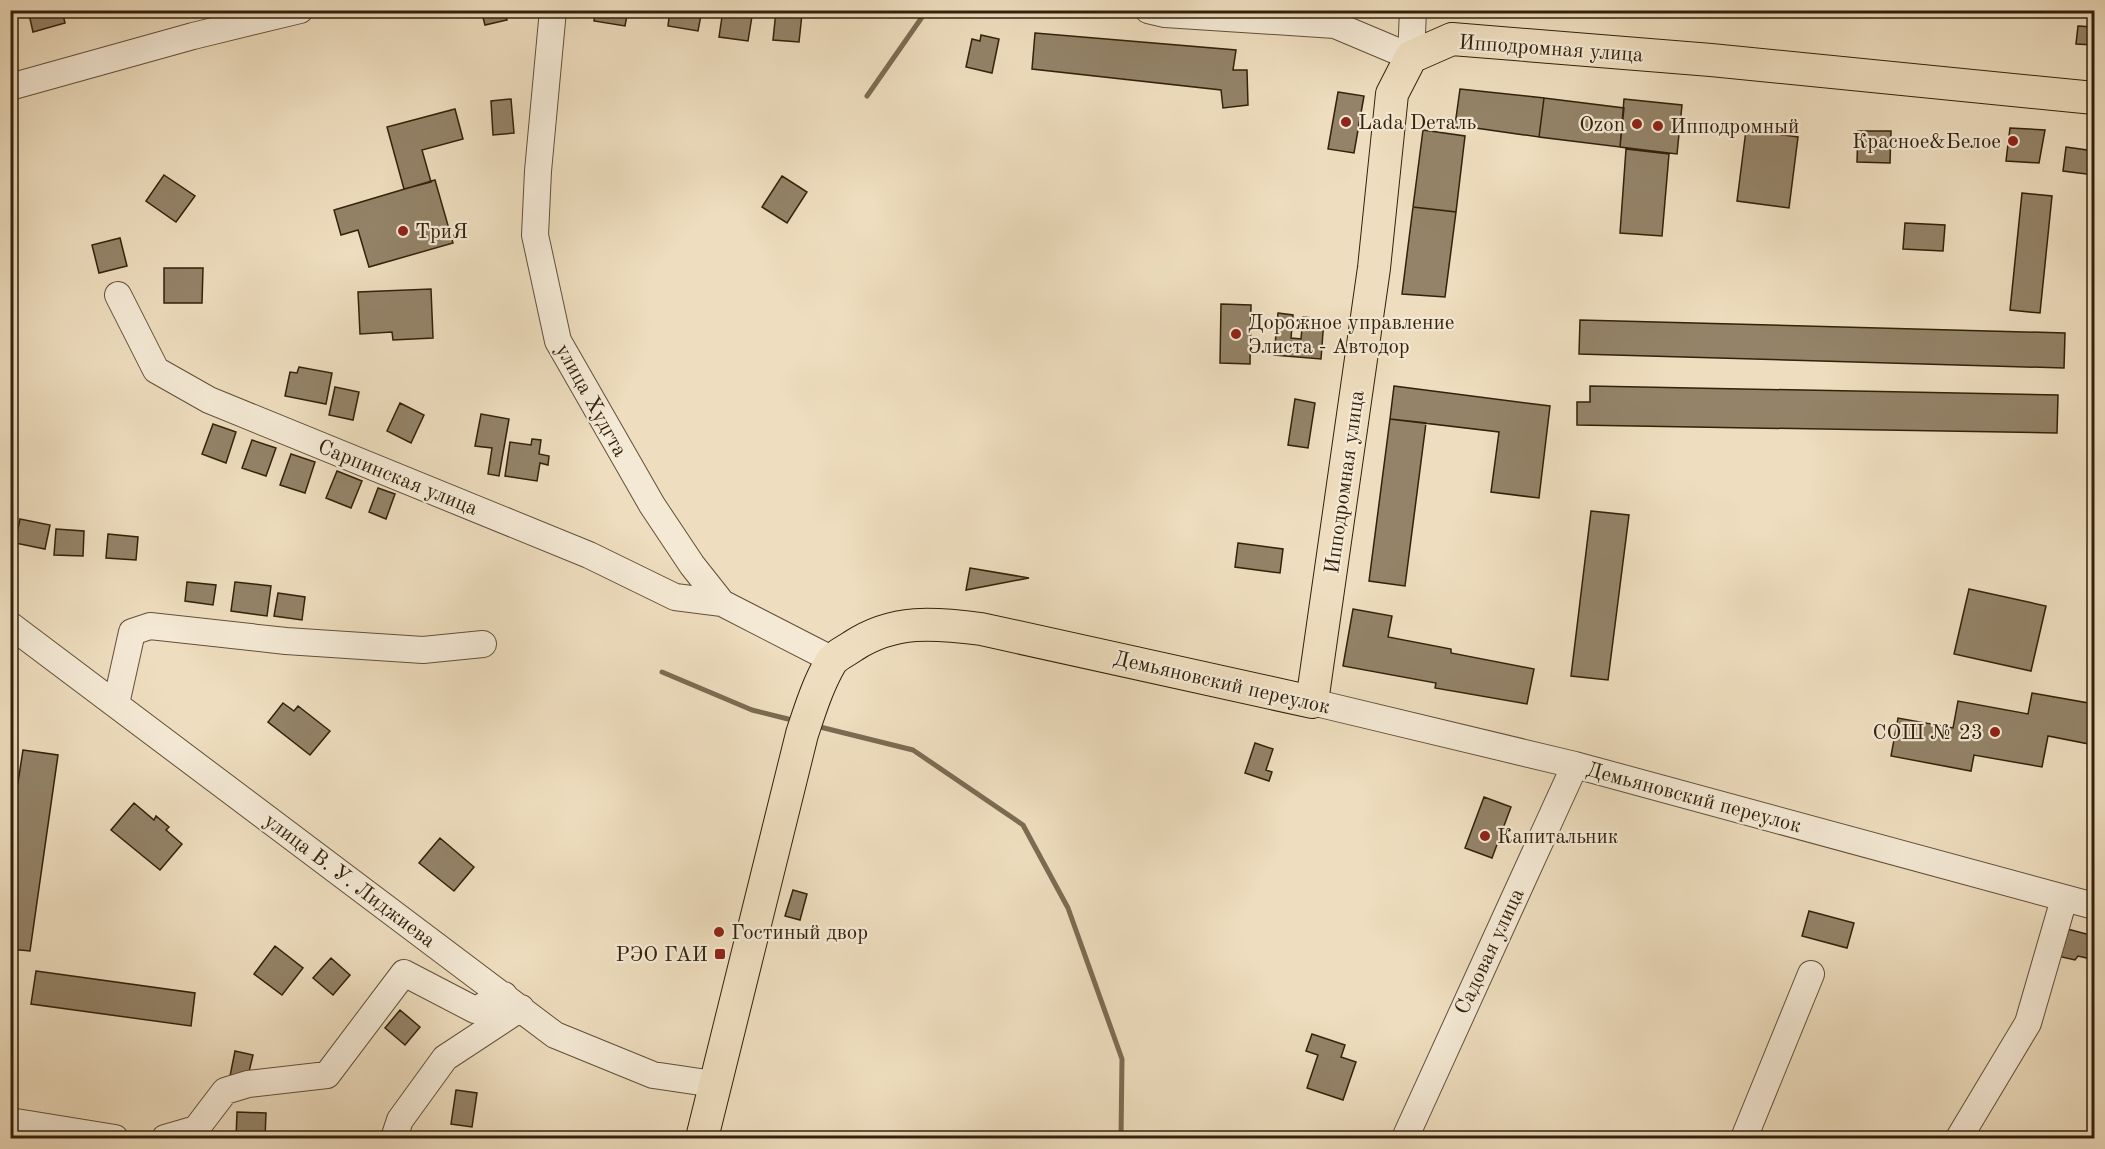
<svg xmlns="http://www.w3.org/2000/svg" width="2105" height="1149" font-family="'Old Standard TT',serif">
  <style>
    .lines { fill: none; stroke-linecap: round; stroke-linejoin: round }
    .stream { stroke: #7c6b52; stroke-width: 5 }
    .building { fill: #948368; stroke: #32210b; stroke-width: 1.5 }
    .minor-casing { stroke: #615038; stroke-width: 28 }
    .major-casing { stroke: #32210b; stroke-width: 34 }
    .minor { stroke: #f4e9d5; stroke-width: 26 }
    .major { stroke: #eeddbe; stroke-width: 32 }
    .poi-dot { fill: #8f2418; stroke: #f4e9d5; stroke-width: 2 }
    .labels { text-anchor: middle; stroke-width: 4.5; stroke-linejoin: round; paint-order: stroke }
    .street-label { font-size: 21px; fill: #32210b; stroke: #f4e9d5 }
    .poi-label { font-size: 21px; fill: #32210b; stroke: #f4e9d5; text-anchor: start }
  </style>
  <rect width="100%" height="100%" fill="#eeddbe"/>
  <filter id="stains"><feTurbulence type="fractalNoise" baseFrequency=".00333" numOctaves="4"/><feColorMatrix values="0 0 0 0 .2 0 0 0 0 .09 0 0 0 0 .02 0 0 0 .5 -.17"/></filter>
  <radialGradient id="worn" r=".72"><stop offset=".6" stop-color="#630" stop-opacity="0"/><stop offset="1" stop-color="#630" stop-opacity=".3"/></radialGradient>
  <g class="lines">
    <path class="stream" d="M867 96 927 10
      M662 672 752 710 788 719
      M816 726 913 750 1023 825 1068 908 1122 1059 1121 1138"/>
  </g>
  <path class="building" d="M28 10H62L65 23 33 32Z
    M481 10H505L507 20 485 25Z
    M596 10H628L625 26 594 21Z
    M670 10H702L698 31 668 26Z
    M723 10H753L748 41 719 37Z
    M776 11 802 14 799 42 773 40Z
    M2078 26 2094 27V45L2076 44Z
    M1035 33 1236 50 1233 70H1247L1248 105 1223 108 1221 90 1032 69Z
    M981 35 999 39 992 73 966 67 972 39 980 41Z
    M1460 89 1544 98 1539 137 1455 125Z
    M1338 92 1364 96 1354 153 1328 149Z
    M1544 98 1624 108 1620 147 1539 137Z
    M511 99 514 133 493 135 491 101Z
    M1624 99 1682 105 1677 154 1620 147Z
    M455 109 463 139 422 150 431 182 404 189 387 127Z
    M2010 128 2045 130 2039 163 2006 161Z
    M1423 130 1465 136 1456 212 1413 207Z
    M1746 130 1798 137 1789 208 1737 201Z
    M1858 131H1891L1890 163 1857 162Z
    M2066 147 2094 151V175L2063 171Z
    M1626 149 1669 154 1662 236 1620 233Z
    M164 175 195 196 176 222 146 201Z
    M782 176 807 192 787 223 762 207Z
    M435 180 453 243 369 267 358 230 341 235 334 210Z
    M2022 193 2052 196 2040 313 2010 310Z
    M1413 207 1456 212 1445 297 1402 294Z
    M1905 223 1945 225 1943 251 1903 249Z
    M120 238 127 266 99 273 92 245Z
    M164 268H203L202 303H164Z
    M431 289 433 338 393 340 392 332 360 334 358 292Z
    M1221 304 1251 305 1250 364 1220 363Z
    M1278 313 1293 315 1291 338 1301 339 1303 317 1324 319 1321 359 1274 355Z
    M1580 320 2065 333 2064 368 1579 354Z
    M299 367 332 373 326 404 285 396 290 372 297 373Z
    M1394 386 1550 406 1539 498 1491 492 1499 432 1390 419Z
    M1590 386 2058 395 2057 433 1577 425V402H1590Z
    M335 387 359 392 353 420 329 415Z
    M1295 399 1315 403 1308 448 1288 445Z
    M400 403 424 415 411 443 387 431Z
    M481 414 509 419 499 476 488 474 492 448 475 446Z
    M1390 419 1426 423 1405 586 1369 581Z
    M213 424 236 432 226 463 202 454Z
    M532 439 541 440 539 454 549 456 548 465 540 463 537 481 505 476 510 442 531 445Z
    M252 440 276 448 266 476 242 468Z
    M291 454 315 462 305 493 280 485Z
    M337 471 362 481 351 508 326 498Z
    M378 488 395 494 386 519 369 512Z
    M1591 511 1629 515 1608 680 1571 676Z
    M20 519 50 525 45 549 15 543Z
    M56 529 84 531 83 556 54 555Z
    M108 534 138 537 136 560 106 558Z
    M1238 543 1283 549 1280 573 1235 567Z
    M970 568 1029 578 966 590Z
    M187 582 216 585 213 605 185 601Z
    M235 582 271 586 267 616 231 611Z
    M1969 589 2046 606 2031 671 1954 654Z
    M278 593 305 597 302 620 274 616Z
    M1353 609 1392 616 1388 637 1451 649V653L1534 669 1527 704 1435 688 1436 683 1343 666Z
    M2032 693 2094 704V745L2048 736 2042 767 1974 755 1971 771 1891 756 1898 718 1953 728 1958 701 2028 714Z
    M283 703 294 711 298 706 330 731 310 755 268 722Z
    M1255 743 1273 749 1266 770 1272 772 1269 781 1245 773Z
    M23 750 58 755 30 951 10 949V834Z
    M1484 797 1511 807 1492 858 1465 848Z
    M134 803 154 820 156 816 169 827 166 830 182 844 160 870 111 830Z
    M440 838 474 867 454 891 419 863Z
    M793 890 807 894 800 920 785 916Z
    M1809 911 1854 923 1847 948 1802 936Z
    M2060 927 2094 936 2091 959 2078 956 2075 960 2053 955Z
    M275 946 303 968 282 995 254 974Z
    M331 958 350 975 333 995 313 978Z
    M36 971 195 993 191 1026 31 1004Z
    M400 1010 420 1027 405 1045 385 1028Z
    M1312 1034 1345 1045 1341 1057 1356 1062 1343 1100 1307 1088 1318 1055 1306 1051Z
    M235 1051 253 1055 247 1080 230 1076Z
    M456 1090 477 1093 472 1127 451 1124Z
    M237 1112 266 1113 265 1138H236Z"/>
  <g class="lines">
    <defs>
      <path id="minor" d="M553 10 538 171 535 235 558 341 652 505 692 565 722 603 833 660
        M1148 10 1165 14 1335 25 1411 57 1413 10
        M10 87 193 36 300 10
        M118 295 156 370 209 400 589 555 675 597 722 603
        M10 625 555 1035 653 1075 714 1084
        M1312 702 1575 765 2094 906
        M116 704 132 632 150 626 286 641 423 650 483 644
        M10 1121 115 1138
        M165 1138 196 1129 225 1091 248 1084 327 1075 404 973 475 1010 504 995
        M394 1138 400 1120 445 1058 521 1008
        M1405 1138 1575 765
        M1744 1138 1811 974
        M1959 1138 2028 1023 2064 899"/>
      <path id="major" d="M702 1138 802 734C810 710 818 684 831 662 836 655 846 651 853 646 894 619 935 623 981 629L1312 702 1374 268 1392 94 1411 57 1452 39 1711 60 2094 98"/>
    </defs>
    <use href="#minor" class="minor-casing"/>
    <use href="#major" class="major-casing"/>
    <use href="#minor" class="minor"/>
    <use href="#major" class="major"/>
  </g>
  <g class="poi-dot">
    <circle cx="1346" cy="122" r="6"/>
    <circle cx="1637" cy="124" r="6"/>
    <circle cx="1658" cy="126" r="6"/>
    <circle cx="2013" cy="141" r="6"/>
    <circle cx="403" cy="231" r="6"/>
    <circle cx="1236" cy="334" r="6"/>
    <circle cx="1995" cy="732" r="6"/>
    <circle cx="1485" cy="836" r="6"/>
    <circle cx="719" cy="932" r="6"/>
    <rect x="714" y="948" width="12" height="12" rx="3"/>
  </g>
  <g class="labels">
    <g class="street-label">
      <text transform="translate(1551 48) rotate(4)" y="7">Ипподромная улица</text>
      <text transform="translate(592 400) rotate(61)" y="7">улица Худгта</text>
      <text transform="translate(398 477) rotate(22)" y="7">Сарпинская улица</text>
      <text transform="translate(1344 482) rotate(-82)" y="7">Ипподромная улица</text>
      <text transform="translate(1222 682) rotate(13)" y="7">Демьяновский переулок</text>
      <text transform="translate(1694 797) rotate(15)" y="7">Демьяновский переулок</text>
      <text transform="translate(350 880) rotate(37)" y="7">улица В. У. Лиджиева</text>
      <text transform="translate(1489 951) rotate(-65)" y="7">Садовая улица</text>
    </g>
    <g class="poi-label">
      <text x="1358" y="129">Lada Dеталь</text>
      <text x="1625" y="131" text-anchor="end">Ozon</text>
      <text x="1670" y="133">Ипподромный</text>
      <text x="2001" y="148" text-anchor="end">Красное&amp;Белое</text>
      <text x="415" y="238">ТриЯ</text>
      <text x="1248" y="329">Дорожное управление<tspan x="1248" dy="24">Элиста - Автодор</tspan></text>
      <text x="1983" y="739" text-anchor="end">СОШ № 23</text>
      <text x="1497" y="843">Капитальник</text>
      <text x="731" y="939">Гостиный двор</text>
      <text x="708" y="961" text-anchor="end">РЭО ГАИ</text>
    </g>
  </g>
  <rect width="2105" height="1149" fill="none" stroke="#eeddbe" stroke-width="36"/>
  <rect x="12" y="12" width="2081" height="1125" fill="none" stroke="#32210b" stroke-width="3"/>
  <rect x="18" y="18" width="2069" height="1113" fill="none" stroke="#32210b" stroke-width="1.5"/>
  <rect width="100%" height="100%" filter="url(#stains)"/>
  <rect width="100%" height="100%" fill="url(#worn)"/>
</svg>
